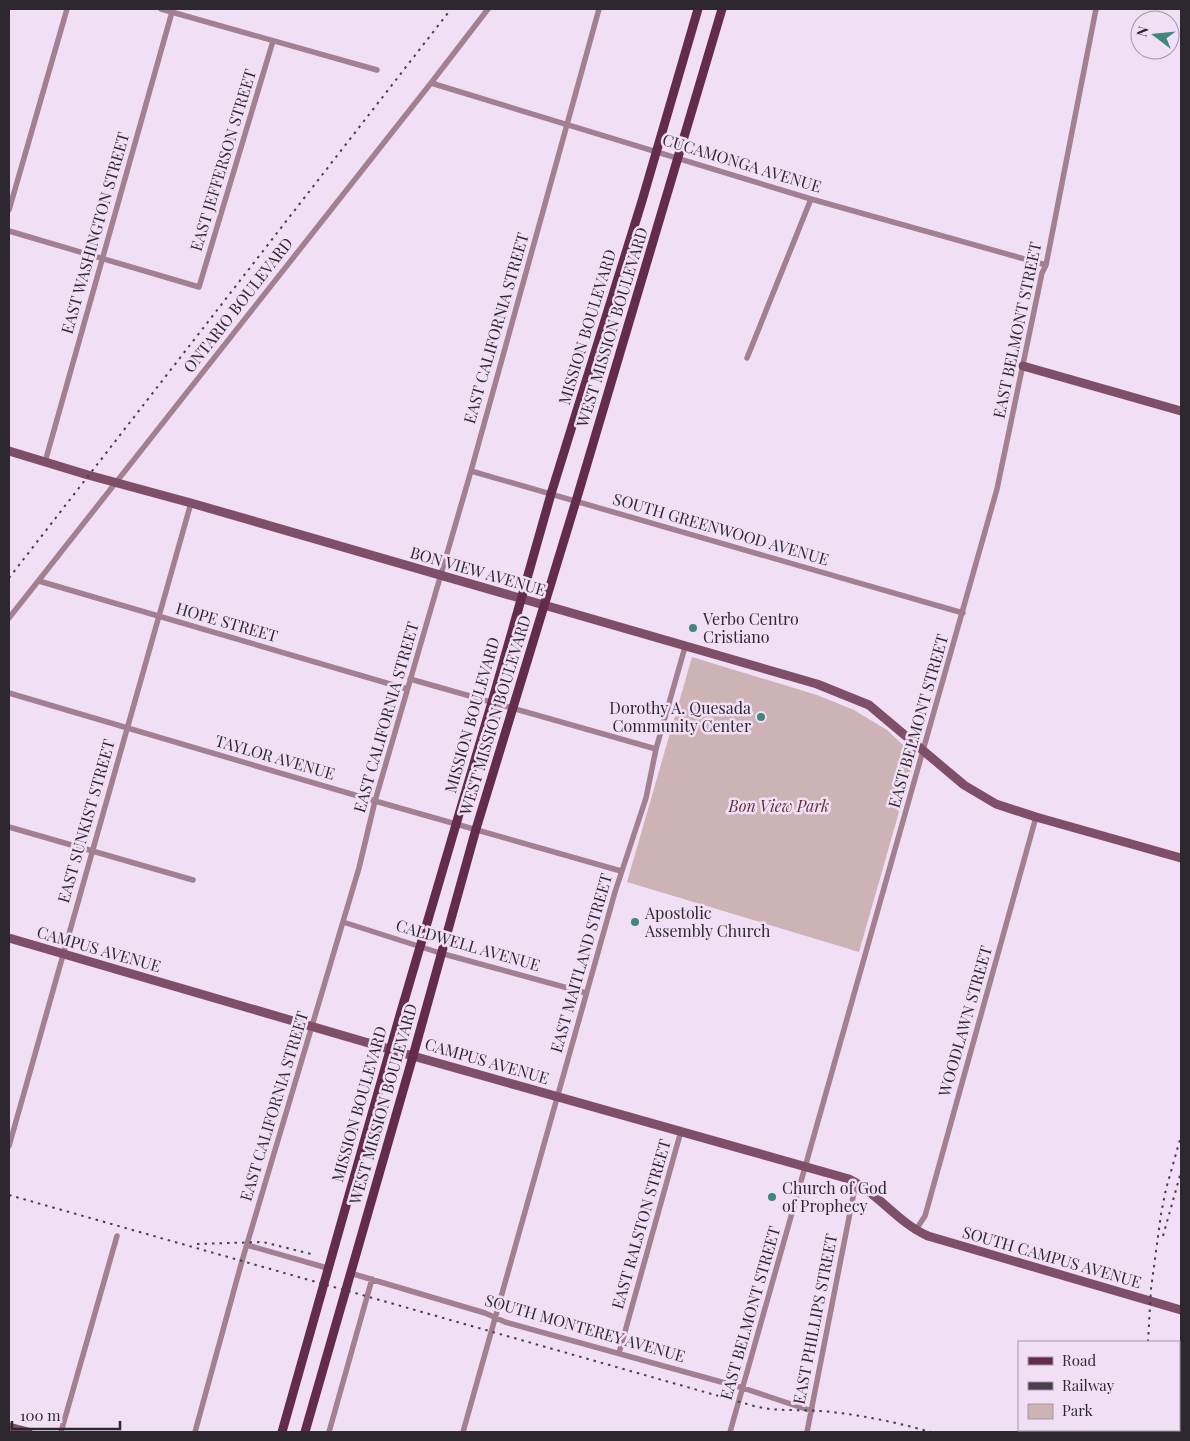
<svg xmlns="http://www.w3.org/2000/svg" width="1190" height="1441" font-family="'Playfair Display',serif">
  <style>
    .green { fill: #cdb3b5 }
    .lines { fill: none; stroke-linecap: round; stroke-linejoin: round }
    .street { stroke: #a28091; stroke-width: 5.5 }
    .secondary { stroke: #7f4f69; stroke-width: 9 }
    .primary { stroke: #642c4c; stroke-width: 9 }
    .rail { stroke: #473f49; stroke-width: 2; stroke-dasharray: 2.5 5; stroke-linecap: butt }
    .poi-dot { fill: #41867c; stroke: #f1e0f5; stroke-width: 2 }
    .labels { text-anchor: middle; stroke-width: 5; stroke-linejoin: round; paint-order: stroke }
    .street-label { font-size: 16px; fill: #2d272f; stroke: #f1e0f5 }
    .poi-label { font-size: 16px; fill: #2d272f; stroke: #f1e0f5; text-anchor: start }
    .park-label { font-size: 16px; font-style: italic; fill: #642e35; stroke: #f1e0f5 }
  </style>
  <rect width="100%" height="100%" fill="#f1e0f5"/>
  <path class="green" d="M692 657 817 695 854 710 887 730 915 756 859 952 627 882Z"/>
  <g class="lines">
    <path class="street" d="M161 9 377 70
      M431 83 811 199 1046 265
      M9 210 67 9
      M9 231 199 287 273 41
      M747 358 811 199
      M45 462 172 12
      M471 471 963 613
      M39 581 407 689
      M9 618 431 83 488 9
      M410 679 656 749
      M9 693 375 801 621 871
      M9 827 193 880
      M343 922 440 953 586 993
      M9 1146 191 503
      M915 1231 925 1216 1036 817
      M247 1245 327 1268
      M350 1273 485 1313 505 1322 743 1388 812 1411
      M619 1353 681 1131
      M61 1432 117 1236
      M195 1432 242 1261 359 868 375 801 471 471 599 9
      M329 1432 372 1279
      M463 1432 615 892 646 798 656 749 685 647
      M730 1432 997 489 1042 273 1046 265 1096 9
      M807 1432 856 1182"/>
    <path class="secondary" d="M1023 366 1181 411
      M9 451 88 475 191 503 817 684 869 705 964 785 996 804 1036 817 1181 858
      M9 938 413 1056 849 1179C878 1193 898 1223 928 1236L1181 1310
      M9 1427 28 1432"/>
    <path class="primary" d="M282 1432 400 1015 492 702 551 494 642 201 698 9
      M305 1432 413 1056 476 829 576 501 722 9"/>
    <path class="rail" d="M9 578 451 9
      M9 1195 754 1406C776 1412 798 1409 820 1411 858 1414 895 1422 931 1432
      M1163 1236 1181 1172
      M197 1244 263 1242 315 1255
      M1148 1342 1151 1289 1161 1214 1166 1189 1181 1136
      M1179 1426H1181
      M1095 1432 1098 1430
      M1107 1432 1110 1430
      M1118 1432 1125 1430"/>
  </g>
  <g class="poi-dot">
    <circle cx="693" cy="628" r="5"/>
    <circle cx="761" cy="717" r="5"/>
    <circle cx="635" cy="922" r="5"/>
    <circle cx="772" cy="1197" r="5"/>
  </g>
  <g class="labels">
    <g class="street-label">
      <text transform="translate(223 160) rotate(-73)" y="6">EAST JEFFERSON STREET</text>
      <text transform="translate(742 163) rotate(17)" y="6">CUCAMONGA AVENUE</text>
      <text transform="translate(95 233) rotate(-74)" y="6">EAST WASHINGTON STREET</text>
      <text transform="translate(238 305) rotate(-52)" y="6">ONTARIO BOULEVARD</text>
      <text transform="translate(587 327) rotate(-73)" y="6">MISSION BOULEVARD</text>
      <text transform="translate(612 327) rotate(-73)" y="6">WEST MISSION BOULEVARD</text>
      <text transform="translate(496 328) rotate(-74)" y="6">EAST CALIFORNIA STREET</text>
      <text transform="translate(1017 330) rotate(-78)" y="6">EAST BELMONT STREET</text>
      <text transform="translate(721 529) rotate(16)" y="6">SOUTH GREENWOOD AVENUE</text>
      <text transform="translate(478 571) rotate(16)" y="6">BON VIEW AVENUE</text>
      <text transform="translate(227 622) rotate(16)" y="6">HOPE STREET</text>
      <text transform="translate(472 715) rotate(-74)" y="6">MISSION BOULEVARD</text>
      <text transform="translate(495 715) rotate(-73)" y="6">WEST MISSION BOULEVARD</text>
      <text transform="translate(386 717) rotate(-74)" y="6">EAST CALIFORNIA STREET</text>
      <text transform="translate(918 721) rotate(-74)" y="6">EAST BELMONT STREET</text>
      <text transform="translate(275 757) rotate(16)" y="6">TAYLOR AVENUE</text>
      <text transform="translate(86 821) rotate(-74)" y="6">EAST SUNKIST STREET</text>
      <text transform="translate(468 945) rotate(16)" y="6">CALDWELL AVENUE</text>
      <text transform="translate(99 949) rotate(16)" y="6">CAMPUS AVENUE</text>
      <text transform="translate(581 963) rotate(-74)" y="6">EAST MAITLAND STREET</text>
      <text transform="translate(965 1021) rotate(-74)" y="6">WOODLAWN STREET</text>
      <text transform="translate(487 1061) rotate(16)" y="6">CAMPUS AVENUE</text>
      <text transform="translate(359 1104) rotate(-74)" y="6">MISSION BOULEVARD</text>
      <text transform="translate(383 1104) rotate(-74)" y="6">WEST MISSION BOULEVARD</text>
      <text transform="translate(274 1106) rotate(-73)" y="6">EAST CALIFORNIA STREET</text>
      <text transform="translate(641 1224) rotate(-74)" y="6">EAST RALSTON STREET</text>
      <text transform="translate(1052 1257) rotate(16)" y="6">SOUTH CAMPUS AVENUE</text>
      <text transform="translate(750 1313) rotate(-74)" y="6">EAST BELMONT STREET</text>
      <text transform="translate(815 1319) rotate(-79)" y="6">EAST PHILLIPS STREET</text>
      <text transform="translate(585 1328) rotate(16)" y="6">SOUTH MONTEREY AVENUE</text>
    </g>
    <g class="poi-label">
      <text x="703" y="625">Verbo Centro<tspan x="703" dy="18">Cristiano</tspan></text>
      <text x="751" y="714" text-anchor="end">Dorothy A. Quesada<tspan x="751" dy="18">Community Center</tspan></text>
      <text x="645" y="919">Apostolic<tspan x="645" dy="18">Assembly Church</tspan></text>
      <text x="782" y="1194">Church of God<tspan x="782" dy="18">of Prophecy</tspan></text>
    </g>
    <g class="park-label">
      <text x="779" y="812">Bon View Park</text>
    </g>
  </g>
  <rect width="1190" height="1441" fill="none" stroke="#2d272f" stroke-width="20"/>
  <rect x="1018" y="1341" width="162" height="90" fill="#f1e0f5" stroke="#a396a6"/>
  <rect x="1028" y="1357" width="25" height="8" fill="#642c4c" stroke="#a396a6"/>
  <text x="1062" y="1366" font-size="15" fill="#2d272f">Road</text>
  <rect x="1028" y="1382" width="25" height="8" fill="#473f49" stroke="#a396a6"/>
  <text x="1062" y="1391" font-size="15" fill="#2d272f">Railway</text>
  <rect x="1028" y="1404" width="25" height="15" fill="#cdb3b5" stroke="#a396a6"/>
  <text x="1062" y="1416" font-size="15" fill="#2d272f">Park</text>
  <g transform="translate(1155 35) rotate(286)"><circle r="24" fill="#f1e0f5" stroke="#a396a6"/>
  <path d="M0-4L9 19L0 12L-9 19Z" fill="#41867c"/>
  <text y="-8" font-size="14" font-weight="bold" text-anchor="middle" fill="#2d272f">N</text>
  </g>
  <path d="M12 1421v8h108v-8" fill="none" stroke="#2d272f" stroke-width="2.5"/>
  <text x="20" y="1421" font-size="15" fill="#2d272f" stroke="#f1e0f5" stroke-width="4" paint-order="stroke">100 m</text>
</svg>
